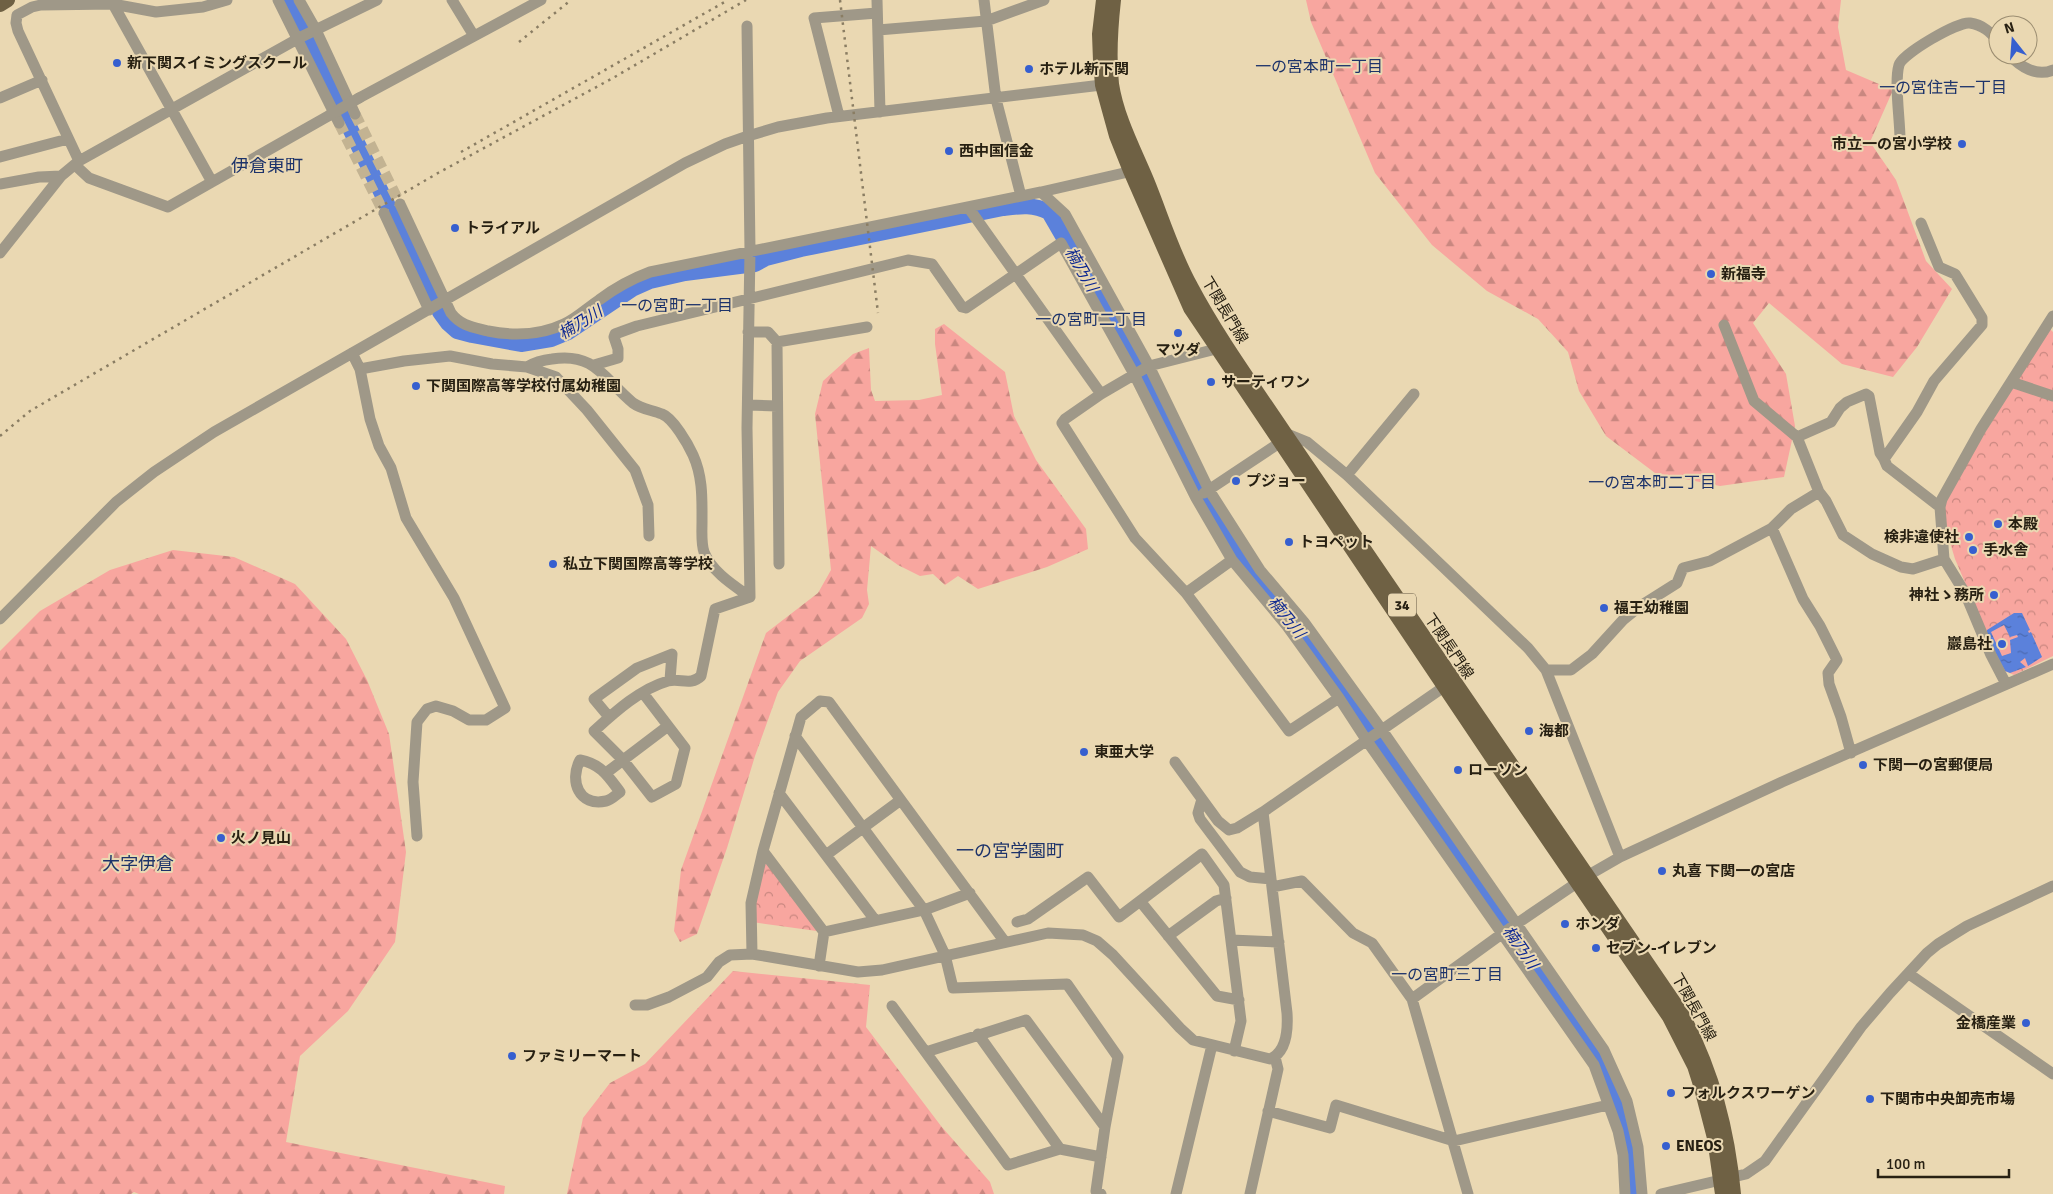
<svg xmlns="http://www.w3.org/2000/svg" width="2053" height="1194" font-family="Signika,'Noto Sans JP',sans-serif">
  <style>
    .forest { fill: url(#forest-firs) }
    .park { fill: url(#park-crowns) }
    .water { fill: url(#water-ripples); fill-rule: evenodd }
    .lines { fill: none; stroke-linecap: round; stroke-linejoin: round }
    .river { stroke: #5b81db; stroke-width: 16 }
    .minor-tunnel { stroke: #c3b392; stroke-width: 11; stroke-dasharray: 11 5.5; stroke-linecap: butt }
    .minor { stroke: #9f9888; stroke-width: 11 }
    .major { stroke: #6f6144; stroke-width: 14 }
    .rail { stroke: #8a7d63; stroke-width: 2.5; stroke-dasharray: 2.5 5; stroke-linecap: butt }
    .minor-bridge { stroke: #9f9888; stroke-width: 11 }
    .poi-dot { fill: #365fcf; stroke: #ead8b2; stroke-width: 2 }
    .labels { text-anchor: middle; stroke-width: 4; stroke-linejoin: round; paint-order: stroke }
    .shield { fill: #ead8b2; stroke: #625742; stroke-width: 1 }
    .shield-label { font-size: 14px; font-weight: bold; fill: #272012 }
    .poi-label { font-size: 15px; font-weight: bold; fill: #272012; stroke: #ead8b2; text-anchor: start }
    .street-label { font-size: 15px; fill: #272012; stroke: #ead8b2 }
    .neighbourhood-label { font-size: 16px; fill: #1d336a; stroke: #ead8b2 }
    .water-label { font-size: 16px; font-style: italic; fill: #0c2791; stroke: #ead8b2 }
    .quarter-label { font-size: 18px; fill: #1d336a; stroke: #ead8b2 }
  </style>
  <defs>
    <pattern id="forest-firs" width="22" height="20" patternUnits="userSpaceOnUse" patternTransform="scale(1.25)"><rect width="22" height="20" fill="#f8a69f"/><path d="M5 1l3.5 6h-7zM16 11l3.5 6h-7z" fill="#c98780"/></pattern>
    <pattern id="park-crowns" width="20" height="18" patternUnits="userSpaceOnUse" patternTransform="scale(1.25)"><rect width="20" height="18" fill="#f8a69f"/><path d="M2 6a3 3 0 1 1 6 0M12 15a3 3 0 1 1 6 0" fill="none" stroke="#c98780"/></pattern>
    <pattern id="water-ripples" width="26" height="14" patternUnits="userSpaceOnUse" patternTransform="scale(1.25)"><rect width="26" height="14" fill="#5b81db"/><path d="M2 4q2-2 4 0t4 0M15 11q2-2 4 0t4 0" fill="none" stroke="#4b69b0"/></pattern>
  </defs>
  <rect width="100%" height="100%" fill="#ead8b2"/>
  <path class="forest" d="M1306 0H1841L1838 27 1846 70 1893 90 1870 142 1896 180 1926 261 1952 289 1917 347 1893 377 1842 364 1769 303 1753 323 1786 374 1795 426 1784 477 1720 486 1655 473 1606 436 1579 391 1568 352 1538 319 1487 291 1432 245 1375 173 1311 22Z
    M944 324 1005 372 1014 416 1036 460 1086 529 1088 549 1047 567 978 589 958 576 945 585 933 574 920 576 898 565 871 546 867 590 869 604 862 618 800 661 778 692 755 756 727 848 697 934 680 942 674 931 681 870 766 633 818 593 831 570 815 414 823 381 853 354 869 348 871 390 875 401 919 400 942 395 935 344V329Z
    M173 550 234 557 295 584 346 639 367 680 389 734 406 852 395 942 348 1011 300 1056 286 1142 505 1186 504 1194H139L134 1192 131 1194H0V651L40 611 110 570Z
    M733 971 870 985 866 1027 941 1126 990 1182 994 1194H567L583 1118 610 1083 645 1064Z"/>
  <path class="park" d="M2050 329 2053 332V656L2014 675 2005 671 1987 634 1955 559 1946 529 1944 513 1946 500 1984 434Z
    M763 851 824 932 752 922Z"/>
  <path class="water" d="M2014 613H2022L2030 630 2028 631 2029 633 2031 632 2042 657 2028 666 2025 658 2020 662 2026 667 2010 673 2005 671 1986 635 1987 630ZM2004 625 2010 637 2017 635 2018 637 2010 640 2011 653 2002 656 1991 632Z"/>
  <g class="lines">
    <path class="river" d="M287 0 440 312 448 323 457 331 472 335 521 344 551 339 568 332 632 289 650 281 685 273 755 264 766 258 801 249 1003 208C1020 206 1033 204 1049 212L1137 364 1232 545 1263 588 1285 611 1596 1053C1621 1104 1629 1137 1634 1194"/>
    <path class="minor-tunnel" d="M355 114 400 204
      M339 123 384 213"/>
    <path class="minor" d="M278 0 339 123
      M299 0 316 30 355 114
      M452 0 474 36
      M877 0 880 112
      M984 0 996 99 1021 196
      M113 4 212 182
      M747 26 750 251 747 428 750 597
      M878 30 986 21 1044 0
      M2010 55C2020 67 2037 77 2053 70
      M0 98 42 80
      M359 98 541 0
      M839 116 814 18 877 13
      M1900 139C1900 119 1894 82 1899 65 1902 54 1958 21 1970 23 1983 25 1990 32 1998 41
      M0 157 68 139
      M79 161 18 31 16 23 17 15 32 7 41 5 113 4 156 12 203 7 227 0
      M75 165 89 178 168 207 330 115
      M0 184 39 177 61 176
      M1041 192 1065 214 1149 366 1209 490 1260 570 1304 622 1382 730 1604 1050 1627 1101 1638 1147 1642 1194
      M400 204 451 313C461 326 473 327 488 331 513 336 541 335 564 324 577 318 587 308 599 300 615 288 631 279 650 272L1041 192 1137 170
      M968 207 1101 394 1149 366 1224 347
      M384 213 429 310
      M1921 223 1939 267 1955 274 1982 318V325L1934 381 1917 412 1884 459 1887 466 1940 507
      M0 253 61 176 79 161 301 37 377 0
      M1724 325 1754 401 1797 437 1819 492 1826 501 1843 535 1872 554 1901 567 1913 569 1944 559
      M748 332H768L777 342 779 564
      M777 342 867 327
      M352 353 360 369 370 419 379 446 391 468 406 518 454 598 505 708 486 720H469L453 711 436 706 427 709 417 722 413 782 417 836
      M594 365 618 358V349L614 337 615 334 637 326 908 260 932 264 962 307 966 308 1061 243 1134 374 1196 498 1232 560 1287 626 1339 698 1367 741 1594 1065 1618 1131 1623 1155 1625 1194
      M527 367C535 362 542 360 552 359 595 352 604 379 633 403 641 409 652 410 662 414 673 418 688 444 693 455 703 477 702 499 702 522 702 532 701 543 704 552 712 572 733 585 750 597
      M360 369 404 361 450 356 492 364 527 367 556 377 587 410 635 470 648 505 649 536
      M2011 382 2053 396
      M1101 394 1065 419 1062 423 1135 538 1186 593 1289 731 1339 698
      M748 405 777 406
      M1285 433 1307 442 1347 475 1528 648 1546 670 1620 857
      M1797 437 1831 422 1840 408 1847 402 1866 394 1869 396 1880 453 1884 459
      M1347 475 1414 394
      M1204 493 1287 438
      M1772 528 1803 599 1820 626 1837 660 1828 673 1829 684 1841 717 1851 753
      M1186 593 1232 560
      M0 619 116 502 154 472 214 432 685 163 725 144 748 136 778 127 827 118 1110 84
      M1546 670H1571L1592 654 1623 620 1639 607 1677 583 1683 568 1710 561 1772 528 1791 509 1819 492
      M2006 684 1991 655 1965 593 1944 559 1940 507 1942 499 1981 429 2053 316
      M643 693 685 748 676 784 652 797 623 760 594 731C615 712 640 689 668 681 680 678 691 686 701 676L715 609 750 597
      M609 717 594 699 637 668 672 654 670 680
      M795 736 924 910 945 955 953 988 1067 984 1118 1057 1105 1127 1096 1191 1101 1194
      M580 760C601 764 608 776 620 792 616 795 611 800 606 801 579 807 569 781 580 760Z
      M1175 762 1218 821 1229 830 1237 828 1263 812
      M606 773 668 726
      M779 793 875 920
      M1202 799 1198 813 1200 819 1240 872 1250 877 1271 879
      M763 851 824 932 819 966
      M826 855 898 802
      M1272 887 1302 881 1353 933 1372 943 1412 999 1468 1194
      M1140 901 1217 996 1239 1000
      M1017 922 1028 919 1088 877 1119 917 1202 854 1224 885 1241 1021 1234 1051
      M824 932 924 910 970 893
      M1168 936 1216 901 1226 898
      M1231 940 1279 942
      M752 954 751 903 763 851 801 717 820 701 829 702 1005 942
      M1909 974 2053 1074
      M1412 999 1503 933 1587 876 1620 857 1782 782 2053 664
      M635 1005H647L669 997 707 977 719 962 730 955 752 954 858 972 882 970 1048 933 1083 935 1097 941 1113 955 1180 1028 1193 1040 1270 1059C1287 1052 1288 1029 1287 1013L1263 812 1451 682
      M892 1006 1008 1165 1060 1149
      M978 1034 1060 1149 1101 1157
      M926 1052 1026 1020 1105 1127
      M1268 1111 1330 1128 1336 1105 1454 1141 1608 1105
      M1176 1194 1212 1045
      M1250 1194 1278 1069 1275 1057
      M1661 1194 1746 1174 1765 1161 1861 1027 1890 993 1927 953 1938 944 1967 926 2053 886"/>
    <path class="major" d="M1103 0 1099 34 1100 61 1102 85 1108 107 1116 136 1130 171 1190 308 1502 773 1669 1017 1694 1066 1701 1088 1714 1138 1722 1194
      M1114 0C1111 27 1109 56 1112 84 1117 117 1134 149 1147 180 1161 214 1173 254 1191 286 1218 337 1253 385 1285 433L1683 1015C1713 1073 1728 1129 1734 1194
      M0 5 8 0"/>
    <path class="rail" d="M840 0 878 313
      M519 42 571 0
      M461 152 728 0
      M0 436 30 411 131 352 438 173 613 78 746 0"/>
    <path class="minor-bridge" d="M330 115 359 98"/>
  </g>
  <g class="poi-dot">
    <circle cx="117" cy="63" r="5"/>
    <circle cx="1029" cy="69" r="5"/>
    <circle cx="1962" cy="144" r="5"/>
    <circle cx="949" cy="151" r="5"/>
    <circle cx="455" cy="228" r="5"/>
    <circle cx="1711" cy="274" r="5"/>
    <circle cx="1178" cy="333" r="5"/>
    <circle cx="1211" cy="382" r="5"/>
    <circle cx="416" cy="386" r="5"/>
    <circle cx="1236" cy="481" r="5"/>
    <circle cx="1998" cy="524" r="5"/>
    <circle cx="1969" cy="537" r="5"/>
    <circle cx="1289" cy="542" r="5"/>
    <circle cx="1973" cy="550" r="5"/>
    <circle cx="553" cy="564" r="5"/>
    <circle cx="1994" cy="595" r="5"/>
    <circle cx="1604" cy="608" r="5"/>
    <circle cx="2002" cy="644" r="5"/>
    <circle cx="1529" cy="731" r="5"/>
    <circle cx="1084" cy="752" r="5"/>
    <circle cx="1863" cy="765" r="5"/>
    <circle cx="1458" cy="770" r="5"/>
    <circle cx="221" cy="838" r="5"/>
    <circle cx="1662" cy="871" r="5"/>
    <circle cx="1565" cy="924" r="5"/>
    <circle cx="1596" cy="948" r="5"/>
    <circle cx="2026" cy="1023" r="5"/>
    <circle cx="512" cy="1056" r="5"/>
    <circle cx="1671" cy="1093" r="5"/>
    <circle cx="1870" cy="1099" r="5"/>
    <circle cx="1666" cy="1146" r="5"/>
  </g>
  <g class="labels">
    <rect class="shield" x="1388" y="593.5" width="28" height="23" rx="4"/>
    <g class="shield-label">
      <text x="1402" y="610">34</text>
    </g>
    <g class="poi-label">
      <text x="127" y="68">新下関スイミングスクール</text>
      <text x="1039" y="74">ホテル新下関</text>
      <text x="1952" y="149" text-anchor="end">市立一の宮小学校</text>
      <text x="959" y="156">西中国信金</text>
      <text x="465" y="233">トライアル</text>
      <text x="1721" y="279">新福寺</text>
      <text x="1178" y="355" text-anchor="middle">マツダ</text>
      <text x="1221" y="387">サーティワン</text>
      <text x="426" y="391">下関国際高等学校付属幼稚園</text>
      <text x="1246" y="486">プジョー</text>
      <text x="2008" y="529">本殿</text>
      <text x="1959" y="542" text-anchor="end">検非違使社</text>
      <text x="1299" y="547">トヨペット</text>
      <text x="1983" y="555">手水舎</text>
      <text x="563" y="569">私立下関国際高等学校</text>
      <text x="1984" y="600" text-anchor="end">神社ゝ務所</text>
      <text x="1614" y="613">福王幼稚園</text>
      <text x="1992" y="649" text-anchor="end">巖島社</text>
      <text x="1539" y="736">海都</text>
      <text x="1094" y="757">東亜大学</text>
      <text x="1873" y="770">下関一の宮郵便局</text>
      <text x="1468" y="775">ローソン</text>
      <text x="231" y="843">火ノ見山</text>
      <text x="1672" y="876">丸喜 下関一の宮店</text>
      <text x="1575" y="929">ホンダ</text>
      <text x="1606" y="953">セブン-イレブン</text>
      <text x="2016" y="1028" text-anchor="end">金橋産業</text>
      <text x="522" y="1061">ファミリーマート</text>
      <text x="1681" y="1098">フォルクスワーゲン</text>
      <text x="1880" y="1104">下関市中央卸売市場</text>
      <text x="1676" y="1151">ENEOS</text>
    </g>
    <g class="street-label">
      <text transform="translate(1225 310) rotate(59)" y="5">下関長門線</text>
      <text transform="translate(1449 646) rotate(56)" y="5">下関長門線</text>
      <text transform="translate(1694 1007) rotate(61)" y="5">下関長門線</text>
    </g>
    <g class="neighbourhood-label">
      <text x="1319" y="72">一の宮本町一丁目</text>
      <text x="1943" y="93">一の宮住吉一丁目</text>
      <text x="677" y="311">一の宮町一丁目</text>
      <text x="1091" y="325">一の宮町二丁目</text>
      <text x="1652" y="488">一の宮本町二丁目</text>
      <text x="1447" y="980">一の宮町三丁目</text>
    </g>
    <g class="water-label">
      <text transform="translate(1082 269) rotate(60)" y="6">楠乃川</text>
      <text transform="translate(580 322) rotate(-32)" y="6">楠乃川</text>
      <text transform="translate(1287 617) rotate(51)" y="6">楠乃川</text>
      <text transform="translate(1521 947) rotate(55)" y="6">楠乃川</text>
    </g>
    <g class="quarter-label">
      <text x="267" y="172">伊倉東町</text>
      <text x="1010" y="857">一の宮学園町</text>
      <text x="138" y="870">大字伊倉</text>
    </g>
  </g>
  <g transform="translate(2013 40) rotate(343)"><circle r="24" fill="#ead8b2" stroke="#9c8e72"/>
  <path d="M0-4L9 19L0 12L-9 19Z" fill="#365fcf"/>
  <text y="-8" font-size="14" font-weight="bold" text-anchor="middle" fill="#272012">N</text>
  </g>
  <path d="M1878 1169v8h131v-8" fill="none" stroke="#272012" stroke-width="2.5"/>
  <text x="1886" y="1169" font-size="15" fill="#272012" stroke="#ead8b2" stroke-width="4" paint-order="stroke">100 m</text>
</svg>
